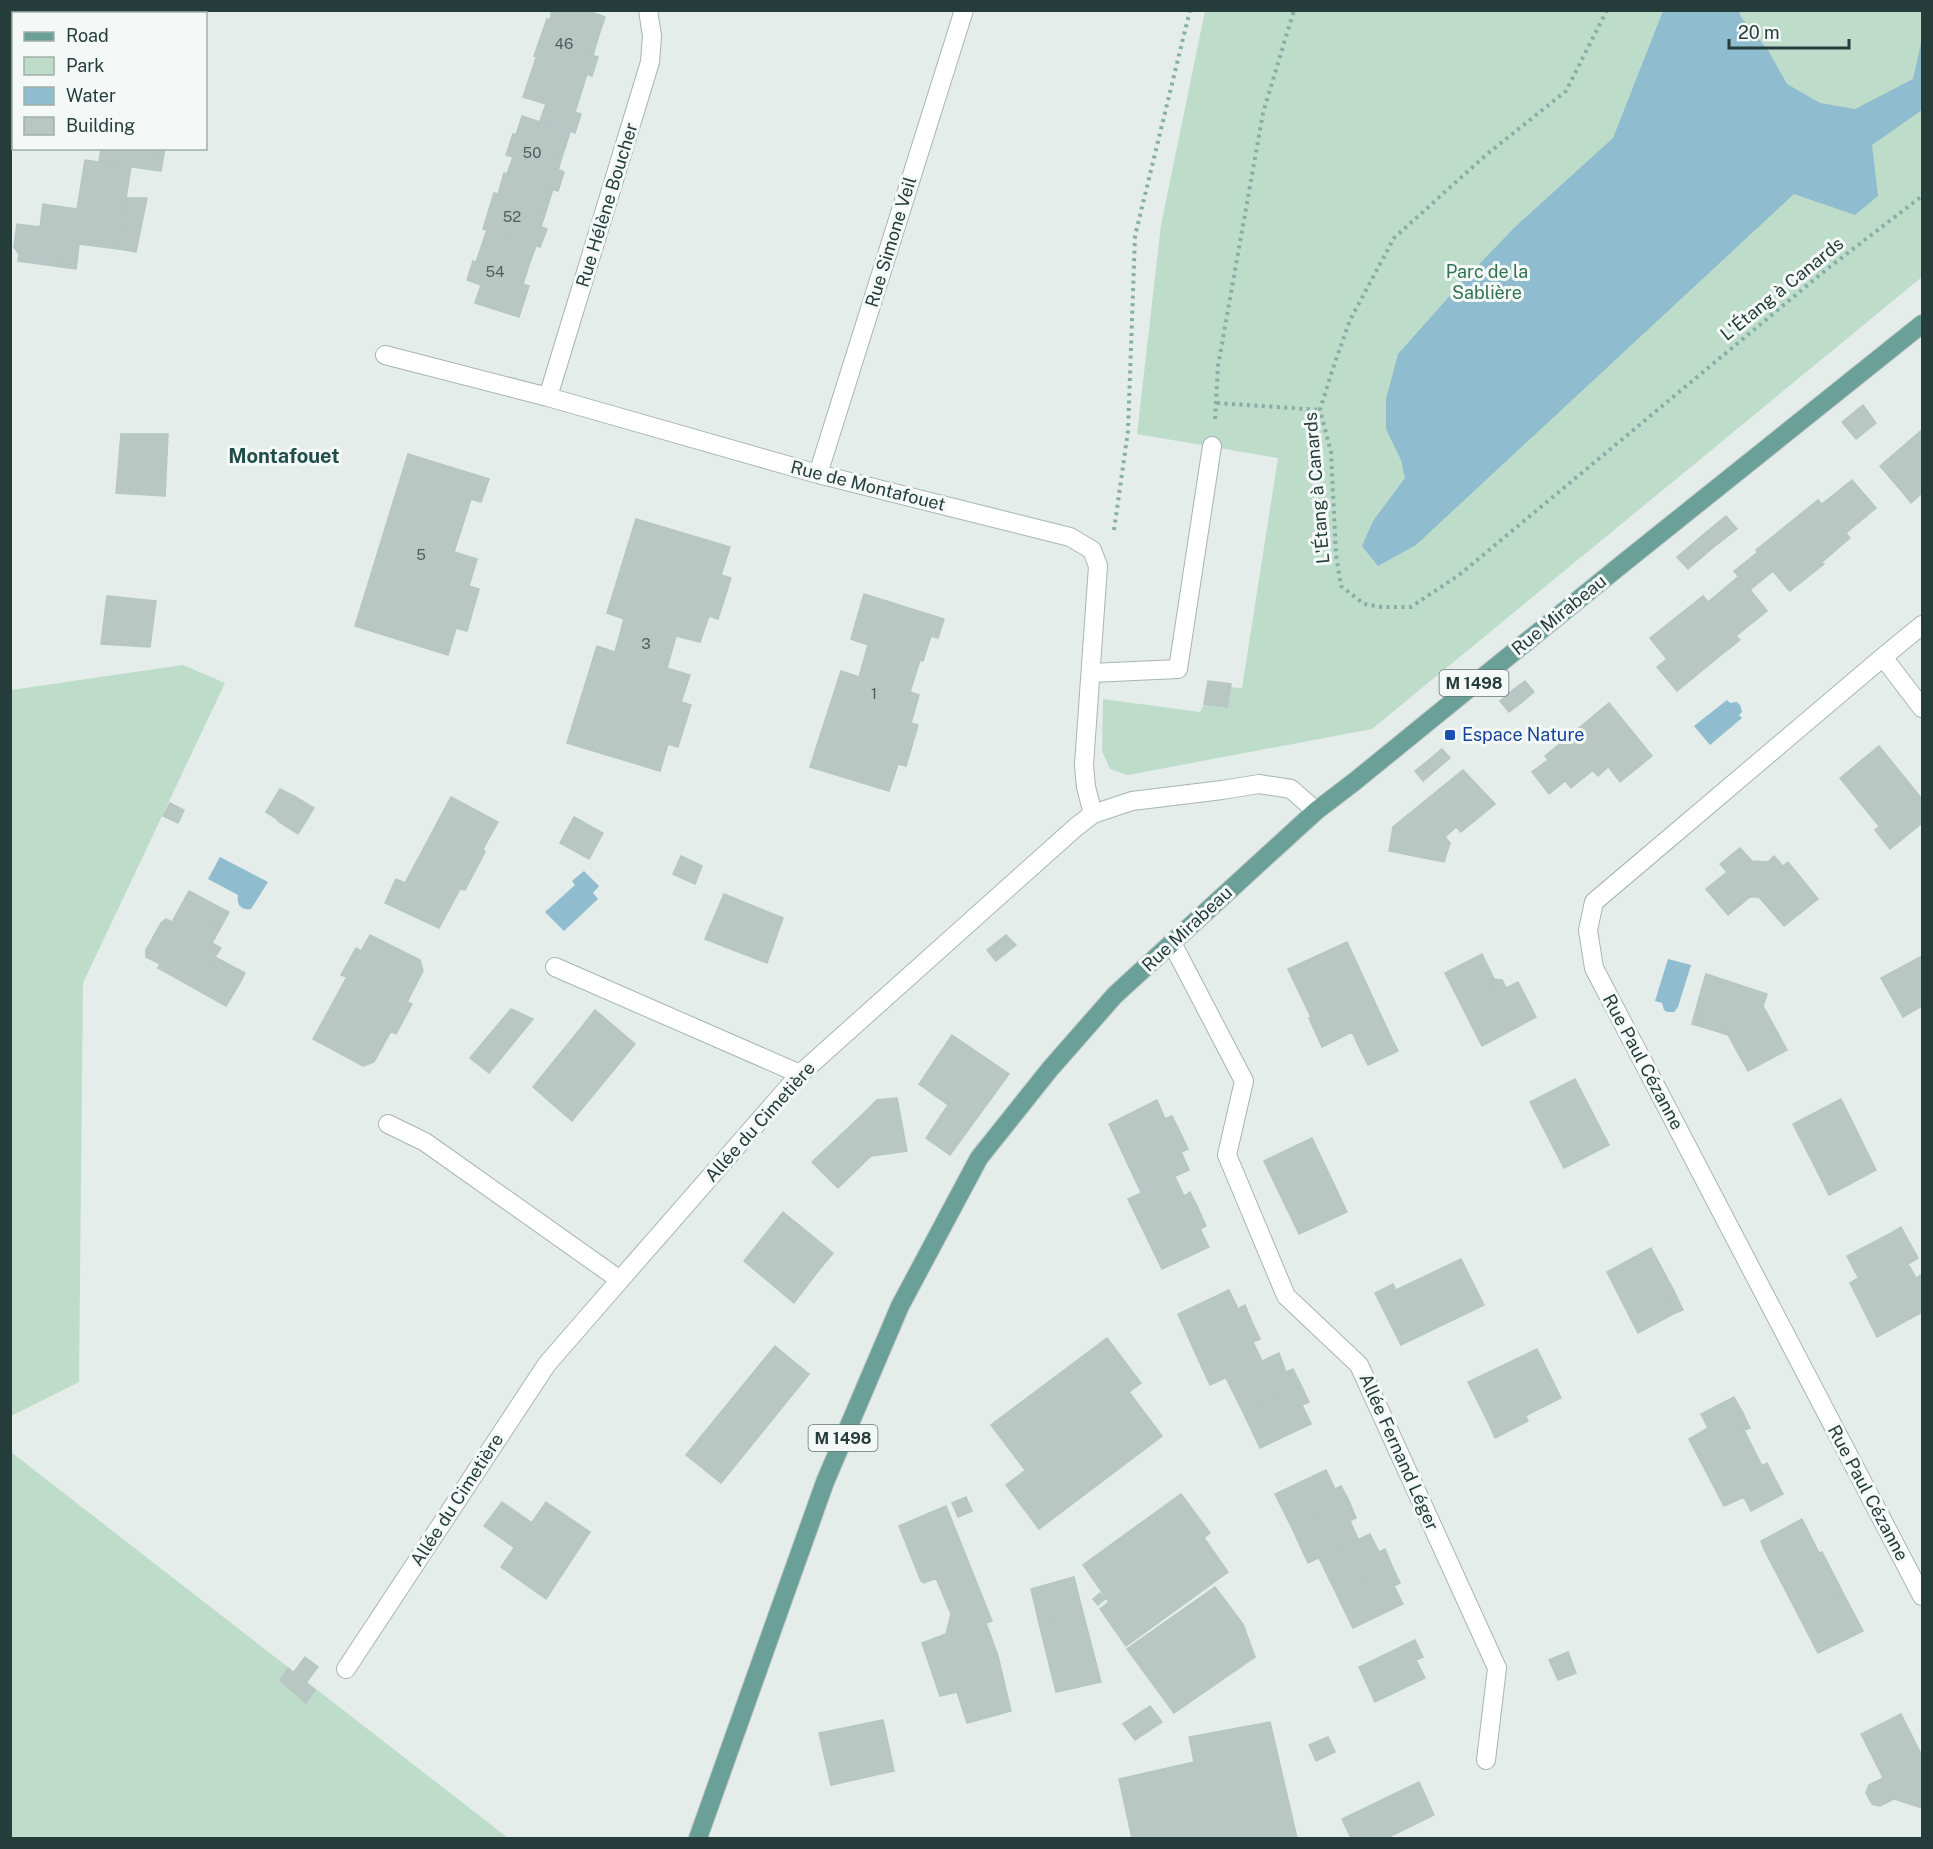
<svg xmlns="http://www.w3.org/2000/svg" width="1933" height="1849" font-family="'Public Sans',sans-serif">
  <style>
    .green { fill: #bedcca }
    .water { fill: #8fbcce }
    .building { fill: #b9c7c3; stroke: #b6c6c2; stroke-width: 1.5 }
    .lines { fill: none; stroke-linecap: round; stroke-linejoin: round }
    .lane-casing { stroke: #a7b5b2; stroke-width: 20 }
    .street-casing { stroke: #a7b5b2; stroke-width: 20 }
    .primary-casing { stroke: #c2c9c8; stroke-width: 20 }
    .path { stroke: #86aea7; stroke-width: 4; stroke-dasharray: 3 4.5; stroke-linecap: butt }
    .lane { stroke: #fff; stroke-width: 18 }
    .street { stroke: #fff; stroke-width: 18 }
    .primary { stroke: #6ba099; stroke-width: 18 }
    .transit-dot { fill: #1a4fb4; stroke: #f4f9f7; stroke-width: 2 }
    .labels { text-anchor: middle; stroke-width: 6; stroke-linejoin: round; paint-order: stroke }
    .number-label { font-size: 15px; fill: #49605c }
    .shield { fill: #f4f9f7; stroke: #627573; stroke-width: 1.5 }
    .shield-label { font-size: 16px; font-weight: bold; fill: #243d3a }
    .street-label { font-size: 18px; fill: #243d3a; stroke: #f4f9f7 }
    .park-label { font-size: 18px; fill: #307253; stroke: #f4f9f7 }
    .transit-label { font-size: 18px; fill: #164399; stroke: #f4f9f7; text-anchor: start }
    .neighbourhood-label { font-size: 20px; font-weight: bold; fill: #214e4a; stroke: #f4f9f7 }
  </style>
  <rect width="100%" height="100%" fill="#e4edea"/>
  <path class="green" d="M1205 11H1922V277L1372 729 1128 775 1110 769 1102 751 1103 699 1200 712 1204 704 1227 707 1230 687 1242 688 1278 458 1137 434 1161 225Z
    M183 665 225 683 83 983 79 1382 11 1416V690Z
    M11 1452 508 1838H11Z"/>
  <path class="water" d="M1663 11H1739L1741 17 1768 50 1787 84 1820 103 1855 109 1913 79 1922 39V110L1872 145 1878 196 1855 215 1794 194 1416 545 1378 566 1362 546 1373 521 1405 478 1401 460 1386 429V399L1398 354 1463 281 1516 226 1613 138Z
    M1727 700 1730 703 1737 702 1740 705 1742 712 1739 715 1742 718 1710 745 1694 726Z
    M220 857 268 882 251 909C241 911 236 904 238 895L208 879Z
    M584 871 599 886 593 893 598 899 564 931 545 912 575 885 572 881Z
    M1668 959 1691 965 1678 1007 1674 1012H1667L1664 1010 1662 1003 1655 1001Z"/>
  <path class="building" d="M552 10H585L605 17 599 35 593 34 587 53 598 57 592 76 534 56 547 19 550 20Z
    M593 34 599 35 593 55 587 53Z
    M536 58 587 74 581 93 576 92 569 110 581 114 575 133 540 121 546 104 523 97Z
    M576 92 581 93 575 112 569 110Z
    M522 116 570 132 564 151 558 149 552 167 564 172 558 191 507 174 513 157 506 155 513 134 516 135Z
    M101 148H156L153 170 99 162Z
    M156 148H165L161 171 153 170Z
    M558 149 564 151 558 170 552 167Z
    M85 160 131 167 118 249 79 244 77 262 19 254 14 247 17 224 40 227 43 204 77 209Z
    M504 173 553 189 547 208 541 206 535 225 547 229 540 247 483 229 494 193 498 194Z
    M126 198H147L136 252 118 249Z
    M541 206 547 208 541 227 535 225Z
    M487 230 536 246 529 265 524 264 518 282 529 286 519 317 475 303 481 285 467 280 473 261 476 262Z
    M19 254 77 262 76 269 18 261Z
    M524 264 529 265 523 284 518 282Z
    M1863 405 1876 423 1856 439 1842 422Z
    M1922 430V479L1904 494 1880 466Z
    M121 434H168L165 496 116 493Z
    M408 454 489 479 481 502 471 499 454 552 477 559 469 586 479 589 467 631 456 628 448 655 355 626Z
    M1922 479V493L1911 503 1904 494Z
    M1852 480 1876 508 1846 533 1822 504Z
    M1818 500 1850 538 1822 562 1820 560 1786 587 1756 550Z
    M1726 516 1737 529 1715 546 1704 534Z
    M636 519 730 547 721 575 731 578 718 619 709 616 700 642 676 636 667 668 690 675 681 702 691 705 678 747 668 744 660 771 567 743 597 646 615 652 624 619 607 613Z
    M1704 534 1715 546 1688 569 1677 557Z
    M1758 552 1773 571 1750 590 1734 571Z
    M1820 560 1824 564 1790 591 1786 587Z
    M1739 576 1767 611 1736 636 1740 640 1721 655 1716 649 1672 685 1657 667 1667 659 1650 638 1703 596 1708 602Z
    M864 594 944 619 938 638 931 636 923 661 920 660 910 692 919 695 911 723 918 725 906 766 898 764 889 791 810 767 841 671 859 677 868 645 851 639Z
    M107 596 156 601 150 647 101 644Z
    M1716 649 1721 655 1677 691 1672 685Z
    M1208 681 1231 684 1227 707 1204 704Z
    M1525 681 1534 692 1522 702 1513 690Z
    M1513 690 1522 702 1509 712 1500 701Z
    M1609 703 1652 756 1620 782 1604 761 1571 788 1545 756Z
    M1879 746 1922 799V823L1900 841 1884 822 1879 826 1840 778Z
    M1442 749 1450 758 1437 769 1430 759Z
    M1430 759 1437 769 1423 781 1415 771Z
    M1548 760 1565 781 1549 794 1532 772Z
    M1604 761 1608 767 1598 776 1593 771Z
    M1463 770 1495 804 1461 832 1456 827 1445 837 1450 843 1444 862 1389 851 1393 827Z
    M280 789 294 796 278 820 266 812Z
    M294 796 314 808 298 834 278 821Z
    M451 797 498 822 483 849 485 852 465 890 460 889 439 928 385 903 396 879 405 883Z
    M170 803 184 810 178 823 163 816Z
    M574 817 603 833 589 859 560 843Z
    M1884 822 1900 841 1890 849 1875 830Z
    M1740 848 1752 861 1768 862 1774 856 1783 866 1788 862 1818 899 1784 926 1759 897H1750L1728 915 1706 889 1727 872 1720 864Z
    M681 856 702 866 695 884 673 874Z
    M189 891 221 908 204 939 212 943 209 947 212 955 215 957 211 964 241 981 226 1006 158 968 180 926 172 922Z
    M724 894 783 918 767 963 705 939Z
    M221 908 229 912 212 943 204 939Z
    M166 919 180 926 160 964 146 957V950L161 923Z
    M370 935 420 960 423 971 407 1002 396 996 380 1025 391 1031 374 1062 363 1066 313 1039 347 977 357 974 367 980 376 964 365 958 361 951Z
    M1006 935 1016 945 996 961 987 950Z
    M1347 942 1390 1035 1360 1049 1352 1032 1322 1047 1309 1018 1319 1014 1306 987 1298 990 1288 969Z
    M212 943 221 948 215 957 212 955 209 947Z
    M356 948 361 951 365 958 376 964 367 980 357 974 347 977 341 975Z
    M1482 954 1494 979 1490 985 1494 994 1518 982 1536 1017 1482 1046 1445 973Z
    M1922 956V1006L1903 1017 1881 978Z
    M215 957 245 973 241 981 211 964Z
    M1706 974 1767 994 1763 1006 1787 1050 1748 1071 1728 1035 1730 1029 1721 1027 1719 1032 1699 1026 1705 1006 1697 1005Z
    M1494 979 1502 980 1506 988 1494 994 1490 985Z
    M1306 987 1319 1014 1311 1017 1298 990Z
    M396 996 412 1004 396 1034 380 1025Z
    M1697 1005 1705 1006 1699 1026 1692 1024Z
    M511 1009 533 1019 489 1073 470 1058Z
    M595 1010 608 1021 596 1034 584 1024Z
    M608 1021 635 1044 599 1088 593 1084 566 1116 533 1087 584 1024 596 1034Z
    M1721 1027 1730 1029 1728 1035 1719 1032Z
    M952 1035 1009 1074 950 1155 926 1138 948 1105 919 1084Z
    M1390 1035 1398 1051 1368 1065 1360 1049Z
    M1575 1079 1609 1145 1564 1168 1530 1102Z
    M593 1084 599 1088 572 1121 566 1116Z
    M897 1098 907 1151 871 1156 838 1188 812 1162 863 1114 878 1112 877 1100Z
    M1841 1099 1876 1170 1835 1192 1817 1157 1811 1159 1793 1124Z
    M877 1100 878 1112 863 1114Z
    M1157 1100 1165 1119 1172 1116 1180 1132 1125 1158 1109 1124Z
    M1180 1132 1188 1149 1181 1152 1189 1170 1141 1192 1125 1158Z
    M1312 1138 1347 1212 1299 1234 1264 1161Z
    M1817 1157 1835 1192 1829 1195 1811 1159Z
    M1175 1177 1184 1196 1190 1192 1198 1208 1145 1234 1128 1199Z
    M1198 1208 1206 1226 1200 1229 1209 1247 1162 1269 1145 1234Z
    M783 1212 833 1253 815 1275 810 1270 788 1298 744 1261Z
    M1901 1227 1918 1258 1908 1264 1891 1233Z
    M1891 1233 1916 1278 1922 1274V1312L1877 1337 1862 1307 1871 1302 1847 1256Z
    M1651 1248 1674 1291 1666 1295 1675 1313 1638 1333 1607 1272Z
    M1461 1259 1484 1305 1401 1345 1375 1293 1393 1284 1396 1290Z
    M810 1270 815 1275 794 1303 788 1298Z
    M1858 1278 1871 1302 1862 1307 1850 1283Z
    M1229 1290 1238 1309 1245 1305 1252 1322 1194 1350 1178 1314Z
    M1674 1291 1683 1310 1675 1313 1666 1295Z
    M1252 1322 1260 1339 1253 1342 1262 1361 1210 1385 1194 1350Z
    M1107 1338 1141 1383 1025 1470 991 1425Z
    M775 1346 809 1374 721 1483 686 1455Z
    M1537 1349 1561 1398 1525 1416 1522 1409 1489 1424 1468 1382Z
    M1279 1353 1286 1372 1293 1369 1301 1385 1243 1412 1226 1378Z
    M1301 1385 1309 1402 1302 1405 1311 1424 1260 1448 1243 1412Z
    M1129 1392 1162 1436 1039 1529 1006 1485Z
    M1734 1397 1743 1413 1737 1416 1769 1480 1774 1477 1783 1494 1751 1511 1744 1497 1724 1506 1689 1439 1708 1428 1701 1414Z
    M1522 1409 1528 1421 1495 1438 1489 1424Z
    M1743 1413 1750 1428 1744 1430 1737 1416Z
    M1767 1463 1774 1477 1769 1480 1762 1466Z
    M1326 1470 1335 1489 1341 1486 1349 1501 1292 1528 1275 1494Z
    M1181 1494 1210 1533 1204 1538 1228 1572 1126 1646 1100 1609 1109 1602 1083 1565Z
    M966 1497 972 1511 958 1517 952 1503Z
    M1349 1501 1356 1518 1350 1521 1358 1539 1308 1563 1292 1528Z
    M502 1502 532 1523 515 1548 484 1526Z
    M546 1502 590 1532 546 1599 501 1567Z
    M946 1506 992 1621 986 1623 998 1656 1011 1711 967 1723 957 1692 940 1696 922 1643 946 1634 951 1614 936 1578 924 1583 921 1581 899 1526Z
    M1802 1519 1806 1527 1764 1549 1761 1541Z
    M1806 1527 1819 1553 1822 1552 1842 1591 1834 1595 1855 1635 1818 1653 1764 1549Z
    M1370 1534 1379 1552 1385 1549 1392 1566 1336 1593 1319 1558Z
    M1392 1566 1400 1583 1394 1586 1403 1604 1353 1628 1336 1593Z
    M1074 1577 1083 1613 1039 1623 1031 1589Z
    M1215 1587 1243 1624 1255 1657 1174 1713 1127 1649Z
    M1842 1591 1863 1631 1855 1635 1834 1595Z
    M1100 1593 1105 1599 1098 1605 1093 1599Z
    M1083 1613 1101 1682 1056 1692 1039 1623Z
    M1415 1640 1423 1657 1416 1660 1425 1678 1375 1702 1359 1667Z
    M1568 1652 1576 1673 1558 1680 1549 1660Z
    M305 1657 318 1667 306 1683 294 1672Z
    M288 1668 315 1690 306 1703 280 1680Z
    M1150 1706 1162 1722 1135 1740 1123 1724Z
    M1901 1714 1922 1756V1808L1894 1799 1861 1734Z
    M883 1720 894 1771 831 1785 819 1733Z
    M1270 1722 1297 1838H1132L1119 1779 1194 1762 1189 1737Z
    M1328 1737 1335 1752 1316 1761 1309 1745Z
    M1883 1778 1894 1799 1880 1806 1872 1804 1866 1793 1869 1785Z
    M1419 1782 1434 1815 1387 1838H1351L1342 1819Z"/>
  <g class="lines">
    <defs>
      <path id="lane" d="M1091 673 1178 669 1212 446
        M555 967 800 1074
        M388 1124 425 1142 620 1280"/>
      <path id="street" d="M385 355 548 397 818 474 1070 537 1092 550 1098 566 1084 765 1086 787 1093 814
        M548 397 650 62 652 36 648 10
        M818 474 964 10
        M1922 625 1883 657 1594 902 1588 930 1594 968 1922 1596
        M1883 657 1922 708
        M1172 943 1244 1081 1227 1155 1286 1296 1359 1365 1497 1668 1486 1760
        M346 1669 547 1364 620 1280 800 1074 1076 827 1093 814 1132 801 1222 790 1259 784 1291 789 1316 811"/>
      <path id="primary" d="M698 1838 825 1482 900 1306 979 1158 1050 1069 1115 995 1316 811 1354 782 1621 565 1922 324"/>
    </defs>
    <use href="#lane" class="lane-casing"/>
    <use href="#street" class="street-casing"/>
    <use href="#primary" class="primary-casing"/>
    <path class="path" d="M1607 10 1566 91 1486 155 1394 238 1350 320 1332 371 1320 410 1331 452 1336 555 1341 586 1364 604 1382 607H1411L1459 575 1827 269 1922 196
      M1217 403 1320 410
      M1215 419 1218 366 1263 113 1294 10
      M1114 530 1128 431 1135 236 1190 10"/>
    <use href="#lane" class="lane"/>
    <use href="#street" class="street"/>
    <use href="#primary" class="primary"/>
  </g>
  <rect class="transit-dot" x="1444" y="729" width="12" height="12" rx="3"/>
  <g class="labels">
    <g class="number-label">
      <text x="564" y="49">46</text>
      <text x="532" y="158">50</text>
      <text x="512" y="222">52</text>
      <text x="495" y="277">54</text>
      <text x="421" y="560">5</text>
      <text x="646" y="649">3</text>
      <text x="874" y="699">1</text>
    </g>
    <g class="shield">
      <rect x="1439.5" y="670" width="69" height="26" rx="4.5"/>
      <rect x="808.5" y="1425" width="69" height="26" rx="4.5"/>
    </g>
    <g class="shield-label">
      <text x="1474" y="689">M 1498</text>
      <text x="843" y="1444">M 1498</text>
    </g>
    <g class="street-label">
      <text transform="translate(607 205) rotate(-73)" y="6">Rue Hélène Boucher</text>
      <text transform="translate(891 242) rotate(-73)" y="6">Rue Simone Veil</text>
      <text transform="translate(1782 289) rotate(-39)" y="6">L'Étang à Canards</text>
      <text transform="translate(868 486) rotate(14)" y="6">Rue de Montafouet</text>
      <text transform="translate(1317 488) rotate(-95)" y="6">L'Étang à Canards</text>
      <text transform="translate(1559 615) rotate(-39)" y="6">Rue Mirabeau</text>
      <text transform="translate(1187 929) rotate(-43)" y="6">Rue Mirabeau</text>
      <text transform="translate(1643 1062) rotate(62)" y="6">Rue Paul Cézanne</text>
      <text transform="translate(760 1122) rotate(-48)" y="6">Allée du Cimetière</text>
      <text transform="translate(1399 1452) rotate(66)" y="6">Allée Fernand Léger</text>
      <text transform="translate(1868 1493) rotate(62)" y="6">Rue Paul Cézanne</text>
      <text transform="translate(457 1500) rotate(-57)" y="6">Allée du Cimetière</text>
    </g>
    <g class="park-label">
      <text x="1487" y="278">Parc de la<tspan x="1487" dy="21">Sablière</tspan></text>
    </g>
    <g class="transit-label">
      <text x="1462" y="741">Espace Nature</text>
    </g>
    <g class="neighbourhood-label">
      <text x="284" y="463">Montafouet</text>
    </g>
  </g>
  <rect width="1933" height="1849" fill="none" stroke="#243d3a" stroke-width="24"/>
  <rect x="12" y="12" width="195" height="138" fill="#f4f9f7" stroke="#a1aeab" stroke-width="1.5"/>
  <rect x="24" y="32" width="30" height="9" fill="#6ba099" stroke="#a1aeab" stroke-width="1.5"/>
  <text x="66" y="42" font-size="18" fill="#243d3a">Road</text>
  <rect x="24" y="57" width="30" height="18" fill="#bedcca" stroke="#a1aeab" stroke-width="1.5"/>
  <text x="66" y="72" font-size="18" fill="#243d3a">Park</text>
  <rect x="24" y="87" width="30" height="18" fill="#8fbcce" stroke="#a1aeab" stroke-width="1.5"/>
  <text x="66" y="102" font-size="18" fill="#243d3a">Water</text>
  <rect x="24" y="117" width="30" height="18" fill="#b9c7c3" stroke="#a1aeab" stroke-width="1.5"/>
  <text x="66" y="132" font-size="18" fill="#243d3a">Building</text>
  <path d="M1729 39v9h120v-9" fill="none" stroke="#243d3a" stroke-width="3"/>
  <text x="1738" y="39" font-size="18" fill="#243d3a" stroke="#f4f9f7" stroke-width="4.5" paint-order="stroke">20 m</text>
</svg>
